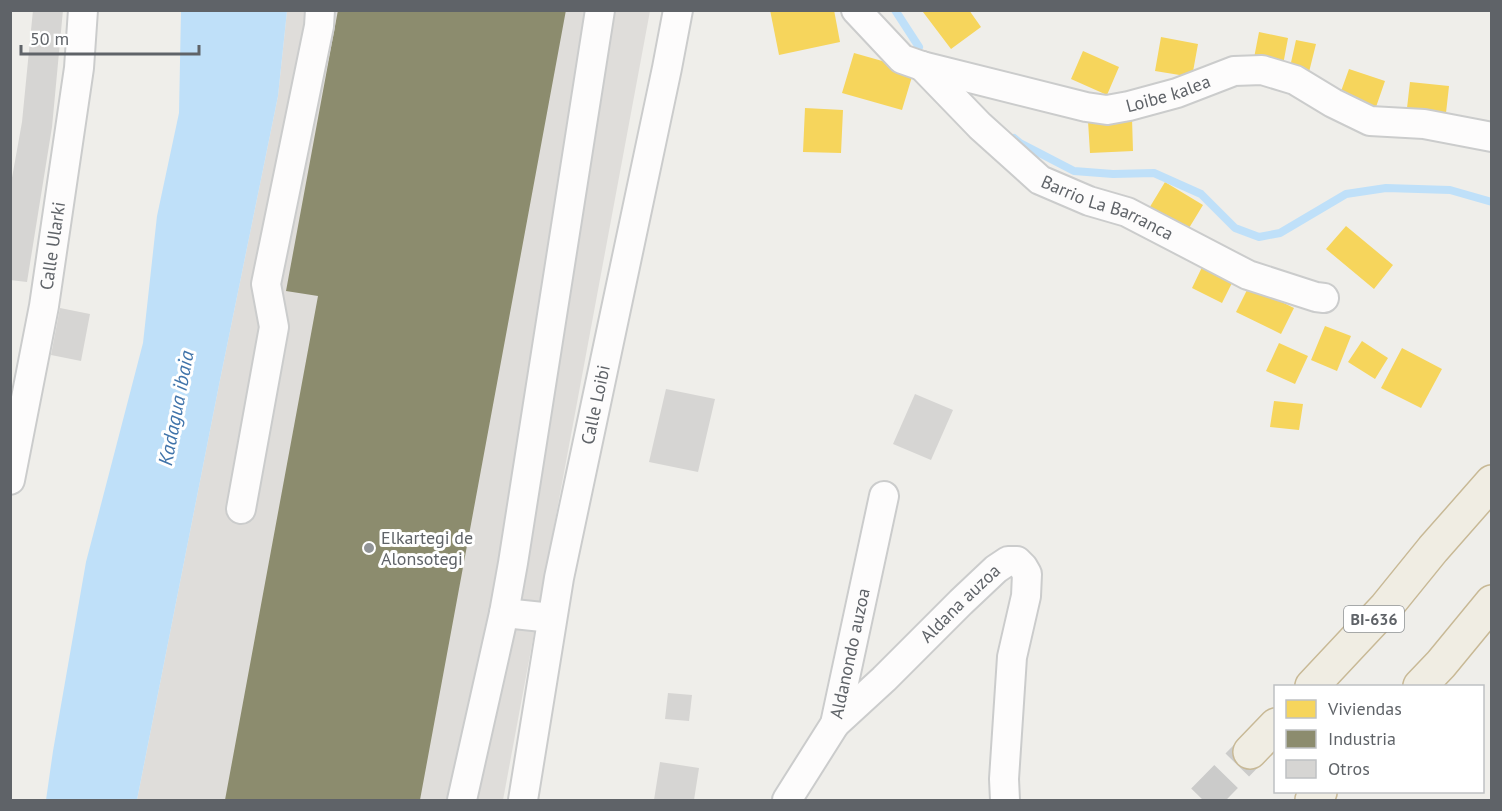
<svg xmlns="http://www.w3.org/2000/svg" width="1502" height="811" font-family="'PT Sans',sans-serif">
  <style>
    .industrial { fill: #dfddda }
    .water { fill: #bfe0f9 }
    .homes { fill: #f6d55c }
    .industry { fill: #8c8c6e }
    .lines { fill: none; stroke-linecap: round; stroke-linejoin: round }
    .stream { stroke: #bfe0f9; stroke-width: 8 }
    .building { fill: #d6d5d3 }
    .highway-tunnel { stroke: #cbcbca; stroke-width: 33; stroke-dasharray: 33 16; stroke-linecap: butt }
    .minor-casing { stroke: #cbcccc; stroke-width: 32 }
    .highway-casing { stroke: #c8b996; stroke-width: 36 }
    .minor { stroke: #fdfcfc; stroke-width: 28 }
    .highway { stroke: #f0ede3; stroke-width: 33 }
    .poi-dot { fill: #919496; stroke: #fff; stroke-width: 2 }
    .labels { text-anchor: middle; stroke-width: 6; stroke-linejoin: round; paint-order: stroke }
    .shield { fill: #fff; stroke: #8f9295; stroke-width: 1.5 }
    .shield-label { font-size: 16px; font-weight: bold; fill: #5f6368 }
    .street-label { font-size: 18px; fill: #5f6368; stroke: #fff }
    .poi-label { font-size: 18px; fill: #5f6368; stroke: #fff; text-anchor: start }
    .water-label { font-size: 20px; font-style: italic; fill: #4174aa; stroke: #fff }
  </style>
  <rect width="100%" height="100%" fill="#efeeea"/>
  <path class="industrial" d="M287 11H650L503 800H137L219 385 278 96Z"/>
  <path class="water" d="M181 11H287L278 96 219 385 137 800H46L53 751 86 562 143 343 157 216 179 113Z"/>
  <path class="homes" d="M770 10H834L840 42 779 55Z
    M925 10H969L981 27 951 49 923 12Z
    M1259 32 1288 38 1283 65 1254 58Z
    M1161 37 1198 44 1192 77 1155 71Z
    M1296 40 1316 44 1309 72 1290 67Z
    M1083 51 1119 67 1107 95 1071 79Z
    M854 53 914 70 902 110 842 93Z
    M1349 69 1385 81 1376 107 1340 94Z
    M1410 82 1449 86 1446 113 1407 108Z
    M805 108 843 110 841 153 803 152Z
    M1132 118 1133 151 1090 153 1088 121Z
    M1165 182 1203 205 1186 233 1148 210Z
    M1346 226 1393 265 1374 289 1326 249Z
    M1204 263 1234 279 1222 303 1192 288Z
    M1249 286 1294 308 1281 334 1236 312Z
    M1325 326 1351 336 1337 371 1311 360Z
    M1362 341 1388 358 1375 379 1348 362Z
    M1279 343 1308 356 1295 384 1266 371Z
    M1402 348 1442 369 1421 408 1381 388Z
    M1274 401 1303 404 1299 430 1270 427Z"/>
  <path class="industry" d="M338 10H566L420 800H225L318 296 286 291Z"/>
  <g class="lines">
    <path class="stream" d="M895 10 919 47
      M1014 138 1020 143 1074 171 1113 174 1154 173 1201 194 1235 228 1259 237 1280 233 1346 194 1386 188 1450 190 1492 202"/>
  </g>
  <path class="building" d="M33 10H63L52 127 27 282 10 280V189L22 122Z
    M60 308 90 314 81 361 51 355Z
    M666 389 715 399 698 472 649 462Z
    M915 394 953 410 931 460 893 444Z
    M668 693 692 695 689 721 665 719Z
    M660 762 699 768 694 800H654Z"/>
  <g class="lines">
    <path class="highway-tunnel" d="M1203 800 1250 752"/>
    <defs>
      <g id="minor">
        <path id="s1" d="M856 10 902 59 922 66 1086 107 1107 110 1129 106 1177 93 1234 71 1262 70 1295 80 1333 103 1370 121 1424 124 1492 137"/>
        <path id="s2" d="M922 66 980 126 1040 180 1089 201 1127 212 1248 275 1316 297 1324 298"/>
        <path id="s3" d="M10 480 44 306 79 68 83 10"/>
        <path d="M241 509 274 327 266 284 319 26 320 10"/>
        <path d="M504 613 552 618"/>
        <path id="s4" d="M835 724 884 679 961 602 996 569 1008 561H1017L1023 567 1027 574 1026 596 1012 657 1004 779 1005 800"/>
        <path d="M462 800 504 613 513 563 600 10"/>
        <path id="s5" d="M523 800 559 578 667 68 678 10"/>
        <path id="s6" d="M787 800 835 724 884 496"/>
      </g>
      <path id="highway" d="M1312 686 1386 607 1433 549 1492 482
        M1420 686 1441 664 1492 602
        M1250 752 1276 725
        M1312 800 1320 792"/>
    </defs>
    <use href="#minor" class="minor-casing"/>
    <use href="#highway" class="highway-casing"/>
    <use href="#minor" class="minor"/>
    <use href="#highway" class="highway"/>
  </g>
  <circle class="poi-dot" cx="369" cy="548" r="6"/>
  <g class="labels">
    <rect class="shield" x="1344" y="606" width="60" height="26" rx="4.5"/>
    <g class="shield-label">
      <text x="1374" y="625">BI-636</text>
    </g>
    <g class="street-label">
      <text dy="6" stroke="none"><textPath href="#s1" startOffset="342">Loibe kalea</textPath></text>
      <text dy="6" stroke="none"><textPath href="#s2" startOffset="237">Barrio La Barranca</textPath></text>
      <text dy="6" stroke="none"><textPath href="#s3" startOffset="238">Calle Ularki</textPath></text>
      <text dy="6" stroke="none"><textPath href="#s5" startOffset="402">Calle Loibi</textPath></text>
      <text dy="6" stroke="none"><textPath href="#s4" startOffset="174">Aldana auzoa</textPath></text>
      <text dy="6" stroke="none"><textPath href="#s6" startOffset="162">Aldanondo auzoa</textPath></text>
    </g>
    <g class="poi-label">
      <text x="381" y="544">Elkartegi de<tspan x="381" dy="21">Alonsotegi</tspan></text>
    </g>
    <g class="water-label">
      <text transform="translate(176 408) rotate(-79)" y="7">Kadagua ibaia</text>
    </g>
  </g>
  <rect width="1502" height="811" fill="none" stroke="#5f6368" stroke-width="24"/>
  <rect x="1274" y="685" width="210" height="108" fill="#ffffff" stroke="#bfc1c3" stroke-width="1.5"/>
  <rect x="1286" y="700" width="30" height="18" fill="#f6d55c" stroke="#bfc1c3" stroke-width="1.5"/>
  <text x="1328" y="715" font-size="18" fill="#5f6368">Viviendas</text>
  <rect x="1286" y="730" width="30" height="18" fill="#8c8c6e" stroke="#bfc1c3" stroke-width="1.5"/>
  <text x="1328" y="745" font-size="18" fill="#5f6368">Industria</text>
  <rect x="1286" y="760" width="30" height="18" fill="#d6d5d3" stroke="#bfc1c3" stroke-width="1.5"/>
  <text x="1328" y="775" font-size="18" fill="#5f6368">Otros</text>
  <path d="M21 45v9h178v-9" fill="none" stroke="#5f6368" stroke-width="3"/>
  <text x="30" y="45" font-size="18" fill="#5f6368" stroke="#ffffff" stroke-width="4.5" paint-order="stroke">50 m</text>
</svg>
